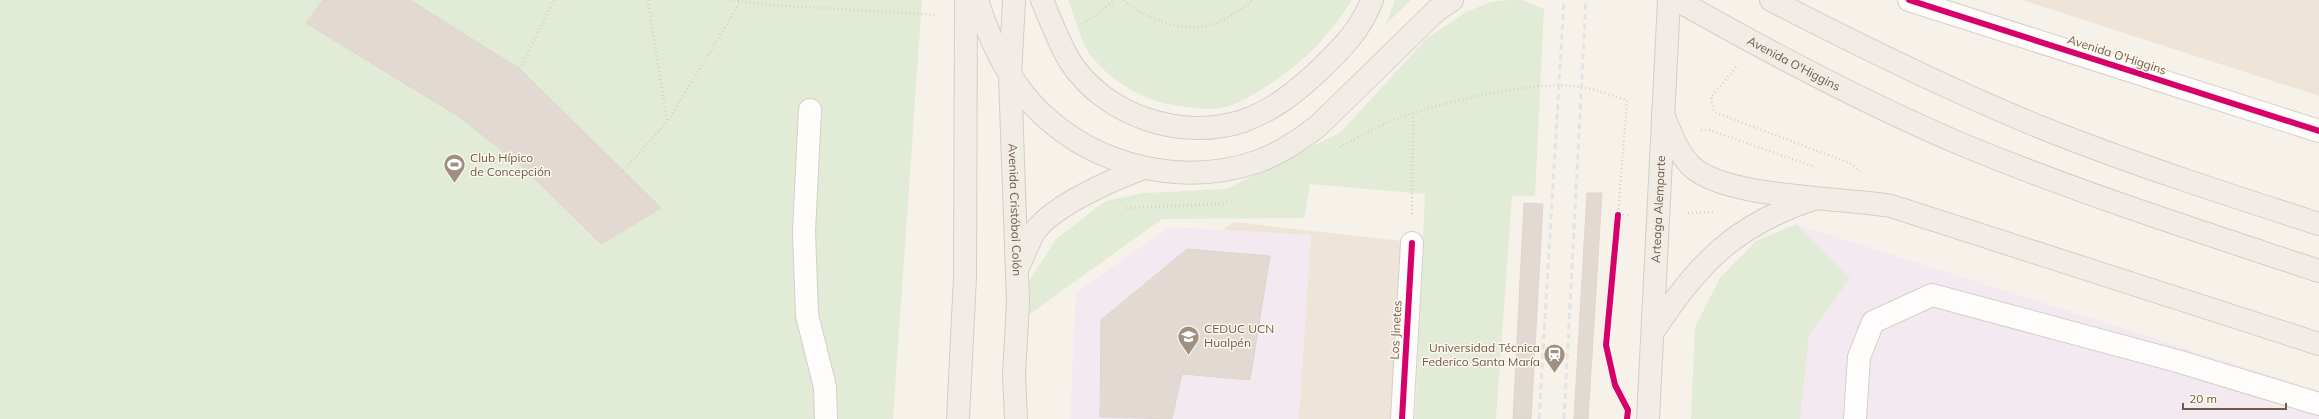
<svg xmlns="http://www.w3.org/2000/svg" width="2319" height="419" font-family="Mulish,sans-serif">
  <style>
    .residential { fill: #eee5d8 }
    .education { fill: #f3eaf1 }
    .green { fill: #e2ebd6 }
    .building { fill: #e2dad2; stroke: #ded5cd }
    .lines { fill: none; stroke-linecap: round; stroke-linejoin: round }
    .minor-casing { stroke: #d5cfc9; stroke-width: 24 }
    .major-casing { stroke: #d4cdc7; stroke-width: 24 }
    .path { stroke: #d7d0cb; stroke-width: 2.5; stroke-dasharray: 1 3; stroke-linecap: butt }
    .minor { stroke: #fefdfc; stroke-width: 22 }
    .major { stroke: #f1ede6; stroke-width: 22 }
    .rail { stroke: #e4e2e4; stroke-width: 3; stroke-dasharray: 6 4; stroke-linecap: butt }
    .cycleway-casing { stroke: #fdf7ec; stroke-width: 8 }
    .cycleway { stroke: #d6006c; stroke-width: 6 }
    .labels { text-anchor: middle; stroke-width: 3; stroke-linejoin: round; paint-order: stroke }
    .street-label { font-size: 12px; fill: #715b4d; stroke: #fdf7ec }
    .poi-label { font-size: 12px; fill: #715b4d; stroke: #fdf7ec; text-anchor: start }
  </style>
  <rect width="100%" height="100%" fill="#f6f2ea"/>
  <path class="residential" d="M2022 0H2319V96Z
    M1233 222 1403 241 1396 419H1083L1114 305Z"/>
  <path class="education" d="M1796 224 2319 391V419H1691L1695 327 1720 278 1756 241Z
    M1170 227 1311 235 1299 419H1070L1076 292Z"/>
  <path class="green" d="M0 0H922L893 419H0Z
    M1068 0H1352C1325 42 1300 66 1257 92 1247 98 1233 106 1221 108 1205 111 1188 107 1173 105 1140 99 1113 82 1091 56 1083 47 1073 13 1068 0Z
    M1395 0H1411L1386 24Z
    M1509 0H1523L1544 9 1535 196H1512L1496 419H1415L1425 194 1310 184 1304 218 1162 219 1023 319 1029 281 1056 239 1105 201 1143 193 1226 189 1341 132 1427 38 1466 12 1491 2Z
    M1796 224 1850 278 1809 335 1800 419H1691L1695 327 1720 278 1756 241Z"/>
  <path class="building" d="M323 0H410L520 69 661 208 601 244 522 166 458 116 306 23Z
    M1587 193H1602L1588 419H1574Z
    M1524 203 1543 204 1531 419H1513Z
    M1187 249 1270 256 1250 380 1182 374 1172 419 1100 417 1101 320Z"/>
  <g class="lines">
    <defs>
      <path id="minor" d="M1909 0 2319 131
        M810 110 804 231 807 315 825 387 826 419
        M1402 419 1412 243
        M1855 419 1859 357 1873 322 1932 295 2177 361 2319 404"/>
      <g id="major">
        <path d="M977 0C990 42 1009 83 1042 114 1099 168 1185 187 1259 161 1281 153 1300 140 1318 126L1437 10 1452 0"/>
        <path id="s1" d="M1014 0 1010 76 1018 302 1014 374 1016 419"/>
        <path d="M1042 0C1051 21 1059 44 1071 63 1107 117 1183 141 1243 121 1271 111 1292 95 1314 75 1338 52 1360 32 1372 0"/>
        <path id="s2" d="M1677 0C1772 54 1868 105 1968 147 2083 194 2201 232 2319 271"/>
        <path d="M1771 0C1862 47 1955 93 2050 131 2139 166 2229 195 2319 224"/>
        <path d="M1663 114C1670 132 1677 151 1690 165 1723 199 1843 197 1891 206L2319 344"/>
        <path d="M1018 267C1024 256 1028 242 1035 231 1054 205 1114 179 1144 168"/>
        <path d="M1653 332C1697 264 1735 225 1813 199"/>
        <path d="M958 419 965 277 966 0"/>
        <path id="s3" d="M1648 419 1669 0"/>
      </g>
    </defs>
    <use href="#minor" class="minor-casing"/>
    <use href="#major" class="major-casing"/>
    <path class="path" d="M648 0 667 122
      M730 0 771 5 937 15
      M1124 0C1133 9 1143 14 1155 19 1186 31 1207 31 1235 13 1241 9 1248 5 1252 0
      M1083 24 1115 0
      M1736 67 1711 97 1714 112 1852 164 1860 171
      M520 69 554 0
      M1701 130H1710L1815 167
      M1340 147C1356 139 1372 129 1389 122 1433 104 1534 79 1580 87 1596 89 1612 96 1627 100L1618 215H1629
      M623 171 667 122 741 1
      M1127 208 1220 204 1233 200
      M1688 213 1715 212
      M1412 214 1413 114"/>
    <use href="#minor" class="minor"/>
    <use href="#major" class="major"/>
    <path class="rail" d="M1539 419 1564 0
      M1564 419 1586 0"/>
    <defs>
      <path id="cycleway" d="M1909 0 2319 131
        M1618 215 1606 345 1615 385 1628 410 1627 419
        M1402 419 1412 243"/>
    </defs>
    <use href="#cycleway" class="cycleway-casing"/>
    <use href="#cycleway" class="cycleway"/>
  </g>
  <defs>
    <symbol id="stadium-pin" viewBox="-11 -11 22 30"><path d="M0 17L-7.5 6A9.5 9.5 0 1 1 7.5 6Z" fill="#a09084" stroke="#fdf7ec"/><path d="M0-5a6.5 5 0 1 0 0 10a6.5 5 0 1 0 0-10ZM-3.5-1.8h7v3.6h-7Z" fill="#fff"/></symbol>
    <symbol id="university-pin" viewBox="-11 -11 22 30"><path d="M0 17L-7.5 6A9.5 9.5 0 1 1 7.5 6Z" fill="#a09084" stroke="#fdf7ec"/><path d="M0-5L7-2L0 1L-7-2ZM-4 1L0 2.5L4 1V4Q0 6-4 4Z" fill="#fff"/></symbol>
    <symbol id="station-pin" viewBox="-11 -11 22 30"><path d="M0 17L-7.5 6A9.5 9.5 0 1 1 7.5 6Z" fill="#a09084" stroke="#fdf7ec"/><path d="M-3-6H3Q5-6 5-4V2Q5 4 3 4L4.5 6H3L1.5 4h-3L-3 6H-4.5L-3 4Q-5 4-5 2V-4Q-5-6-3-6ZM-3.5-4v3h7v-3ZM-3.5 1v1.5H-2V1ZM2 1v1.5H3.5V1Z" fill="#fff"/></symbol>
  </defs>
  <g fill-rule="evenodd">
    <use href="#stadium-pin" x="442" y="152" width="25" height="34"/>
    <use href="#university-pin" x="1176" y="324" width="25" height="34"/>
    <use href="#station-pin" x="1542" y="342" width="25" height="34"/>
  </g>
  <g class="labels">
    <g class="street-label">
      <text transform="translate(2117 55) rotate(18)" y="4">Avenida O'Higgins</text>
      <text dy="4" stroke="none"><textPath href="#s2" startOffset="133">Avenida O'Higgins</textPath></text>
      <text dy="4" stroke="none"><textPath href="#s1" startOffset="210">Avenida Cristóbal Colón</textPath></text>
      <text dy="4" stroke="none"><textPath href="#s3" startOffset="210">Arteaga Alemparte</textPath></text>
      <text transform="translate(1396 330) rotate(-87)" y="4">Los Jinetes</text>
    </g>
    <g class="poi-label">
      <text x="470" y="162">Club Hípico<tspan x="470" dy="14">de Concepción</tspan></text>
      <text x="1204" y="333">CEDUC UCN<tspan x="1204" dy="14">Hualpén</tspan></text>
      <text x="1540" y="352" text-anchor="end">Universidad Técnica<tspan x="1540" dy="14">Federico Santa María</tspan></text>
    </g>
  </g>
  <path d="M2183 403v6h103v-6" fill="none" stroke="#715b4d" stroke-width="2"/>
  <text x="2189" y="403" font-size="12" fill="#715b4d" stroke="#fdf7ec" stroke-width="3" paint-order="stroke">20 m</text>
</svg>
